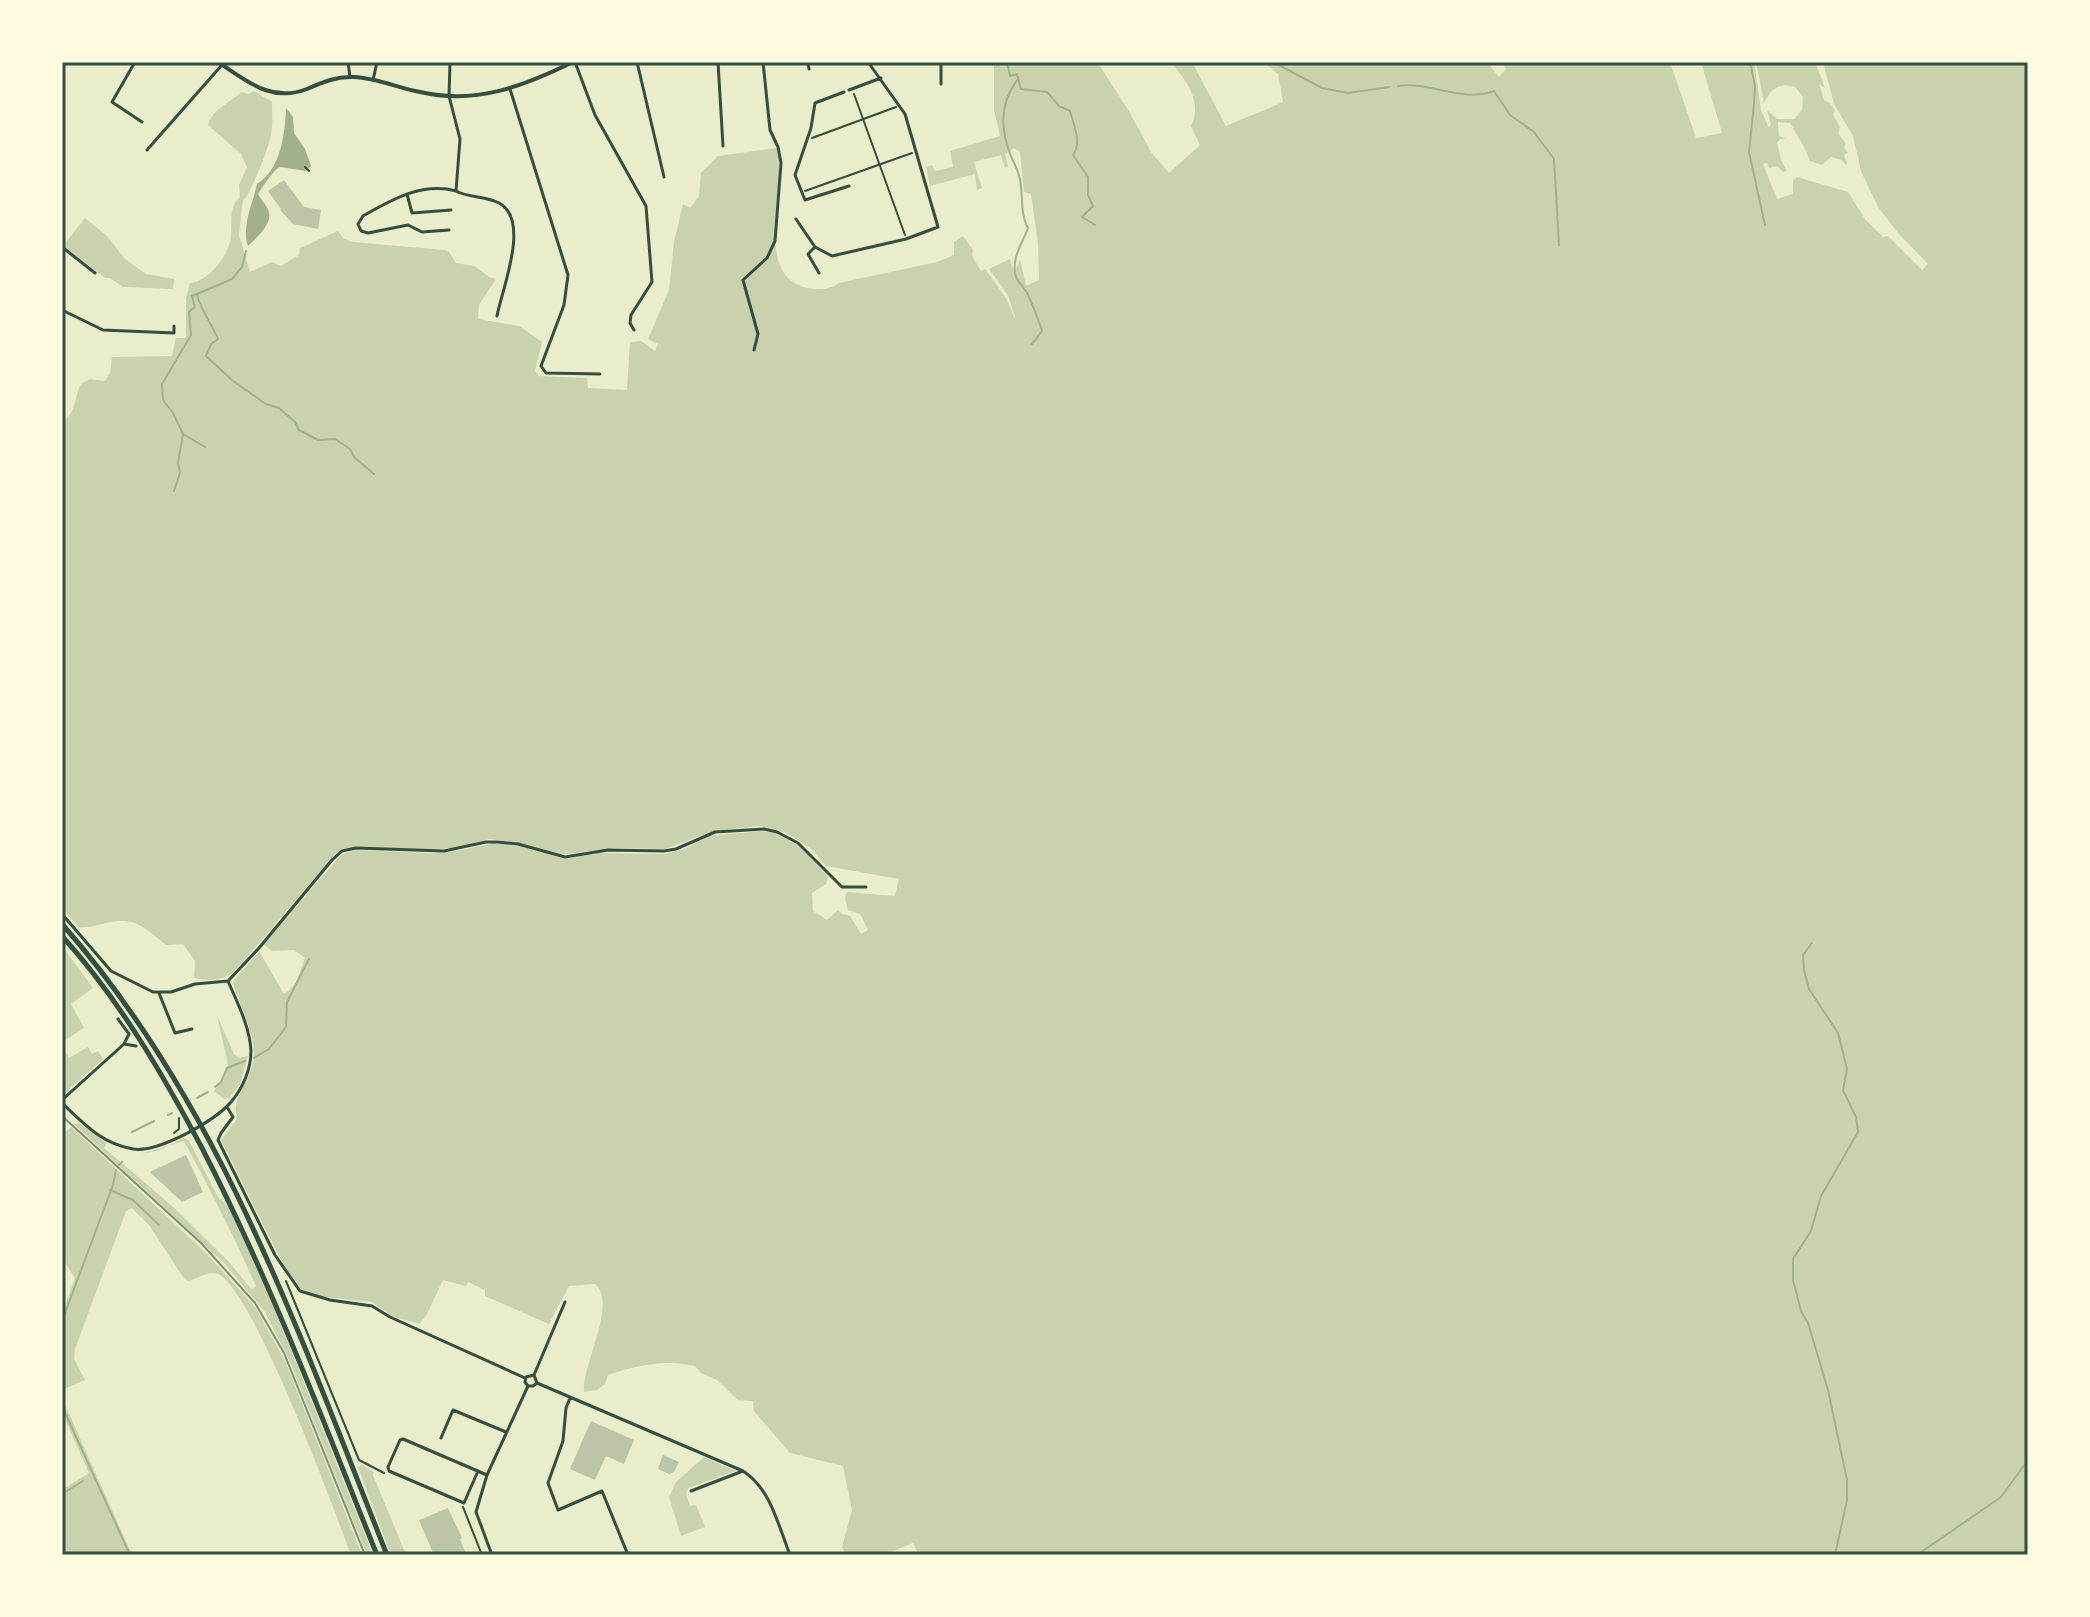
<svg xmlns="http://www.w3.org/2000/svg" width="2090" height="1617" font-family="Cabin,sans-serif">
  <style>
    .green { fill: #cad2ad }
    .water { fill: #a3b18a }
    .lines { fill: none; stroke-linecap: round; stroke-linejoin: round }
    .stream { stroke: #a3b18a; stroke-width: 2 }
    .building { fill: #bcc5a7 }
    .path { stroke: #344e41; stroke-width: 2 }
    .minor { stroke: #344e41; stroke-width: 3 }
    .tertiary { stroke: #344e41; stroke-width: 4 }
    .primary { stroke: #344e41; stroke-width: 5 }
    .rail { stroke: #7c8e77; stroke-width: 2 }
    .neatline { fill: none; stroke: #344e41; stroke-width: 3 }
  </style>
  <rect width="100%" height="100%" fill="#e9edc9"/>
  <path class="green" d="M981 62 1098 63 1130 113 1151 152 1169 173 1200 145 1191 126C1203 102 1186 80 1171 62H1192L1226 126 1283 102 1278 74 1263 62H1487L1499 77 1506 69 1503 62H1670L1696 138 1722 133 1701 62H1754L1761 110 1769 128 1771 124 1767 110 1777 119H1794L1802 110 1803 97 1795 87C1778 82 1771 90 1764 103L1756 62H1815L1825 88 1819 84 1824 100 1831 104 1835 111 1833 115 1840 127 1838 133 1846 144 1844 148 1848 153 1844 155 1847 163 1846 165 1842 160 1831 157 1822 165 1810 161C1805 147 1798 137 1790 123L1778 122 1779 136 1786 139H1780L1777 143 1781 160 1787 171 1783 172 1777 166 1769 168 1767 163 1763 164 1777 199 1793 194V181L1797 177 1848 192 1865 219 1883 237 1888 236 1922 270 1928 264 1898 233 1878 207 1861 171 1853 136 1834 104 1823 62H2028V1555H919L913 1543 883 1555H846L842 1547 852 1510 843 1466 790 1453 754 1411 753 1401 738 1400 717 1380 701 1373 695 1366C666 1359 636 1365 608 1375L605 1384 597 1390 584 1392C582 1364 618 1303 595 1284L569 1286 549 1324 485 1296V1290L468 1282 466 1286 443 1280 426 1316 419 1324 392 1316 372 1302 324 1297 301 1289 282 1262 221 1140 237 1119C230 1095 254 1080 254 1054 254 1029 239 1006 233 982L259 951 284 994C299 984 299 972 305 958L294 950 272 951 263 944 342 854 356 850 431 853 458 851 493 843 519 846 566 859 597 853 665 854 685 849 709 836 761 831 775 833 799 846 828 877 826 884 812 893 813 911 827 920 838 910 842 914 850 916 861 934 868 930 860 914 848 910 845 898 847 892 895 896 899 879 826 866 811 849 798 840 784 832 759 826 713 831 665 849 614 848 560 855 520 843 490 839 453 848 424 850 355 847 342 849 333 857 234 972C221 981 209 981 194 978L195 961 183 944 166 945C145 928 135 916 106 923 96 925 90 928 79 927L62 909V423C77 412 73 399 81 384L90 379 105 381 110 373 112 357 172 356 176 338H186V298L190 283C206 282 224 261 229 245 235 231 226 208 240 197L239 185 247 167 241 154 208 125C213 108 229 104 241 92L248 94 254 91 272 102C272 112 273 125 271 135 269 146 251 195 243 200L239 235 250 272 272 262 281 266 299 255 300 248 338 231 343 238 352 242 445 250 449 252 456 263 474 266 489 277 496 279 479 305 478 319 519 326 542 342 535 371 539 376 587 378 588 388 627 390 630 342 641 341 655 351 658 344 648 339 669 290 674 242 683 204 690 208 699 196 701 173 718 156 777 148C787 184 753 271 803 287 816 290 828 291 839 283L937 262 954 255V242L963 236 973 250 972 256 981 271 985 269 1006 298 1016 321 1008 295 989 269 1010 259 1014 274 1020 259 1026 286 1039 280 1038 243 1031 194 1024 192 1020 152 1014 148 1005 154 1008 166 1005 168 1001 155 974 162 982 188 977 190 975 174 930 186 926 167 932 165 935 171 953 167 950 151 1000 136 994 110V63Z
    M85 218 107 236 125 259 146 274 174 279 173 289 123 287 110 278H105L63 246Z
    M62 946 93 988 71 1004 84 1028 62 1042Z
    M217 1015 234 1054 239 1058 248 1056 240 1084 229 1098 224 1099 214 1091 225 1076 228 1065Z
    M62 1046 69 1058 88 1047 92 1054 98 1051 103 1059 63 1095Z
    M79 1123 107 1143 104 1148 170 1204 229 1262 252 1290 256 1286C234 1236 210 1189 184 1141L141 1154 160 1150 184 1138 189 1141 218 1197 229 1208 267 1290 373 1555H367L290 1362 265 1312 224 1263 74 1124Z
    M71 1127 206 1253 255 1307 285 1361 362 1555H351C334 1509 253 1289 218 1274 208 1270 198 1278 189 1281L185 1280 149 1225 132 1208 126 1211 75 1349 74 1359 85 1380 62 1390V1314L75 1278 62 1258V1135Z
    M62 1398 132 1555H62V1490L89 1473 62 1412Z
    M704 1457 736 1471 688 1488 686 1494 690 1506 696 1505 705 1527 681 1536 669 1497 676 1482Z
    M362 1465 374 1472 373 1475 406 1555H391L358 1467Z"/>
  <path class="water" d="M286 108 293 117 294 133 305 149 311 166 306 171 280 167C273 170 263 187 258 194 261 200 267 205 269 212 272 225 256 238 248 246 241 226 253 204 257 184 281 169 285 134 286 108Z"/>
  <g class="lines">
    <path class="stream" d="M1007 62 1010 76 1017 74 1021 89 1047 92 1059 106 1070 111C1074 125 1082 143 1073 155L1088 177V195L1093 206 1082 217 1095 225
      M1273 62 1322 88 1348 93 1389 87
      M1750 62 1755 86 1754 104 1749 152 1765 225
      M1018 79C1000 102 1000 129 1011 156 1014 164 1018 169 1020 179 1023 195 1020 214 1028 228 1024 240 1016 250 1015 263 1013 279 1018 280 1026 291 1030 298 1040 324 1042 331L1032 344
      M1398 86C1430 81 1462 103 1494 91L1510 115 1534 132 1554 159 1559 245
      M246 251 242 267 232 279 197 294C198 305 213 326 218 339L211 344 206 356 233 381 266 404 279 408 295 422 299 430 318 440 335 439 350 449 354 457 374 474
      M183 434 205 447
      M174 491 180 473 178 463 183 434 173 413 163 400 162 384 191 335 189 312 195 307 192 296 197 294
      M1812 943 1803 955 1804 970 1809 989 1838 1033 1847 1069 1843 1090 1856 1117 1858 1132 1821 1196 1811 1231 1793 1259V1280L1801 1311 1808 1323 1828 1390 1847 1480V1500L1835 1555
      M254 1058 269 1049 286 1027 287 1002 309 959
      M215 1087 221 1082 227 1068 245 1061
      M197 1098 208 1092
      M168 1115 172 1113
      M132 1132 154 1121
      M119 1165 122 1162
      M110 1190 133 1200 159 1225
      M62 1321 113 1185 116 1170
      M62 1406 130 1555
      M62 1494 83 1481
      M1917 1555 2001 1497 2028 1460"/>
  </g>
  <path class="building" d="M284 180 304 207 321 210 318 229 293 224 280 210 281 209 268 191Z
    M186 1155 203 1192 182 1202 150 1172Z
    M591 1421 634 1440 624 1464 606 1456 595 1480 570 1469Z
    M663 1455 679 1462 674 1472 669 1474 658 1469Z
    M448 1508 462 1538 460 1539 465 1552 459 1555H434L419 1520Z"/>
  <g class="lines">
    <path class="path" d="M854 94 905 235
      M812 138 896 107
      M305 167 309 171
      M805 191 912 153
      M174 1133 179 1129V1118
      M286 1281 359 1460 384 1473
      M463 1507 482 1555"/>
    <path class="minor" d="M135 62 112 102 142 122
      M348 62 350 77
      M450 62 449 96 460 139 456 191C469 198 486 196 499 203 531 220 502 289 497 316
      M575 62 595 115 646 206 652 282 631 315 630 323 634 330
      M637 62 664 177
      M683 62V63
      M718 62 723 146
      M808 62 809 69
      M373 80 377 62
      M941 84V62
      M510 89 568 275 564 305 541 366 546 373 600 374
      M849 90 881 78
      M844 92 815 103 811 128 795 175 805 200 849 186
      M147 150 221 66
      M407 194 412 213 451 210
      M796 219 815 247 832 256 906 239 938 227 905 114 868 62
      M449 230 422 232 408 225 368 233 361 231 358 224 363 216C393 199 422 182 456 191
      M62 247 95 273
      M815 247 808 254 819 273
      M62 310 103 330 174 333V326
      M754 350 758 334 743 280 767 258 775 241 781 163 778 147 770 130 763 62
      M62 914 111 971 153 992H171L195 984 228 981C237 1002 250 1027 251 1051 251 1069 243 1088 231 1102 215 1121 158 1153 133 1149 102 1144 84 1124 62 1103
      M228 981 259 948 332 860 342 851 356 848 444 851 486 842H497L518 844 565 857 608 850 664 851 676 849 715 832 764 829 777 832 798 843 842 887H866
      M159 993 175 1033 192 1029
      M118 1019 129 1034 124 1044
      M62 1100 124 1044 136 1046
      M227 1107 233 1117 221 1133 218 1140 275 1255 300 1291 330 1300 372 1306 390 1317 525 1378
      M534 1375 526 1377 525 1382 528 1386H533L537 1383 534 1375 565 1302
      M537 1383 743 1471C771 1489 778 1525 790 1555
      M570 1398 566 1408 563 1441 548 1483 558 1510 602 1491 628 1555
      M441 1438 453 1410 506 1432
      M478 1471 464 1503 389 1471 388 1467 400 1440 403 1439 487 1475
      M691 1491 743 1471
      M492 1555 476 1512 487 1475 528 1386"/>
    <path class="tertiary" d="M218 62C247 81 271 103 307 89 323 82 337 76 354 77 377 78 398 88 420 92 476 105 524 86 573 62"/>
    <path class="primary" d="M62 924C220 1103 300 1336 387 1555
      M62 936C119 999 162 1073 202 1148 270 1280 322 1418 377 1555"/>
    <path class="rail" d="M62 1116 201 1243 255 1303 284 1353 365 1555"/>
  </g>
  <rect width="2090" height="1617" fill="none" stroke="#fefae0" stroke-width="128"/>
  <rect x="64" y="64" width="1962" height="1489" class="neatline"/>
</svg>
